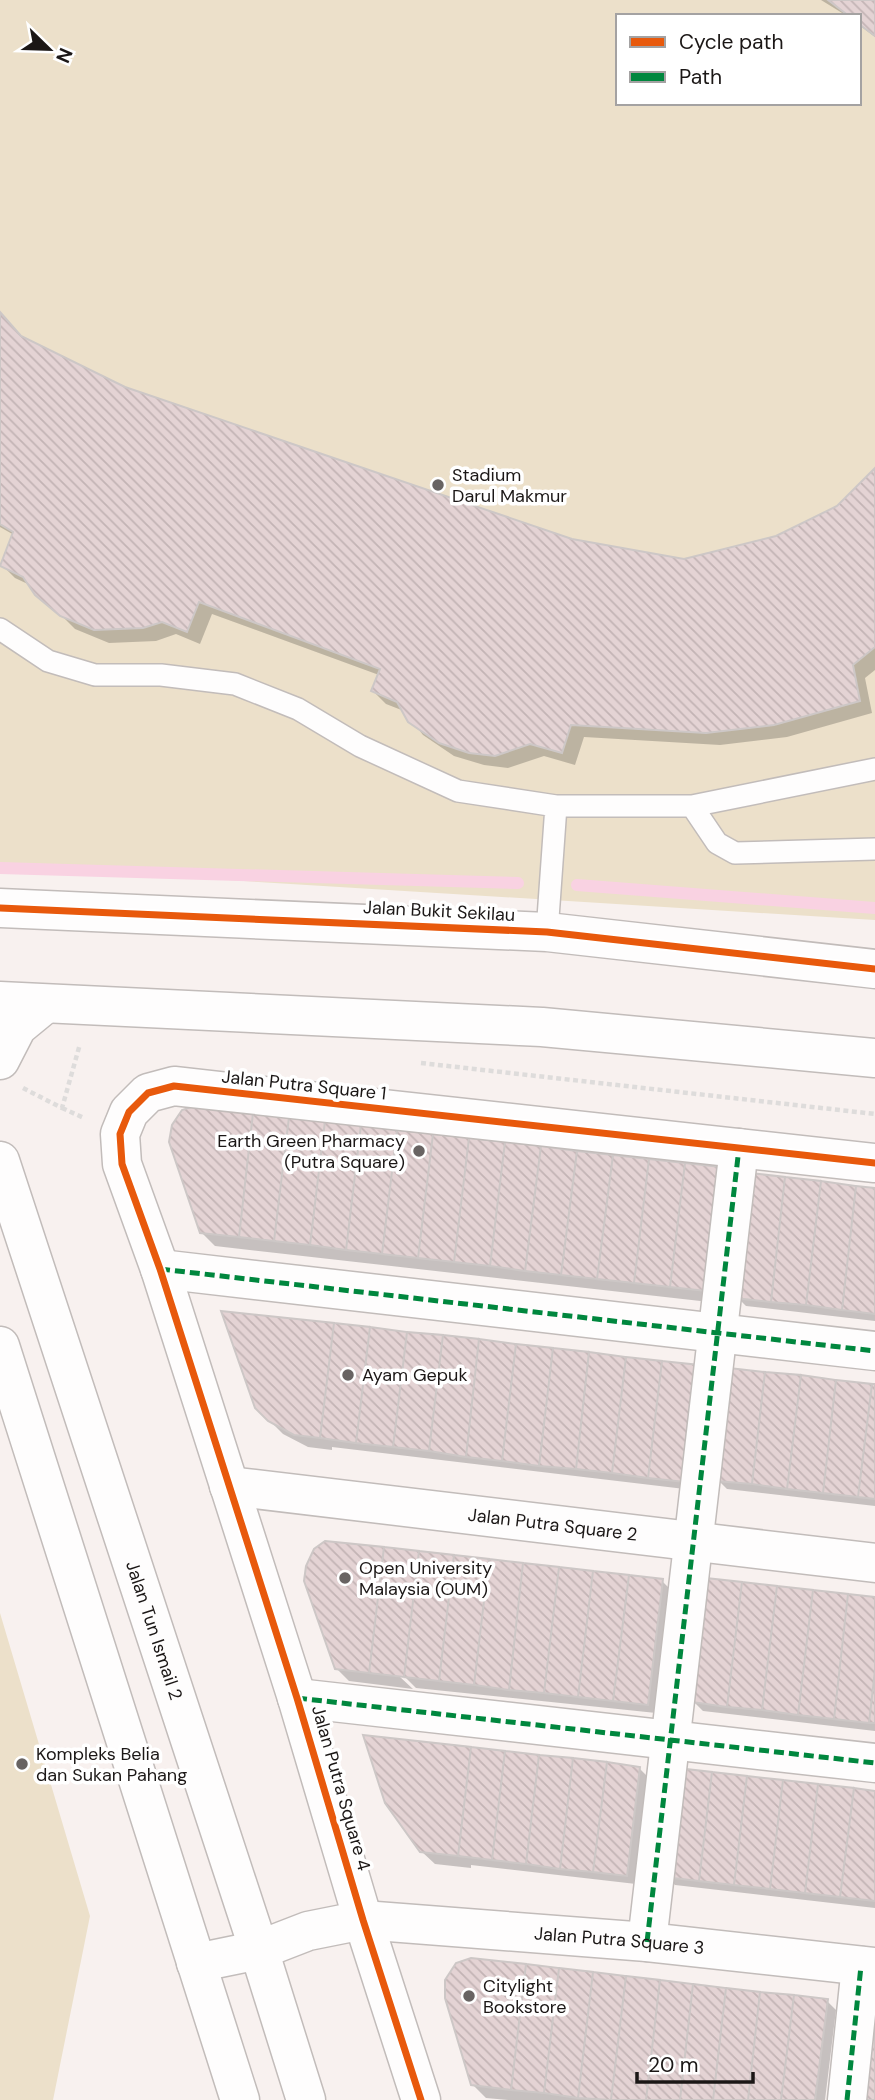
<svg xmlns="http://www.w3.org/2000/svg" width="875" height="2100" font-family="'DM Sans',sans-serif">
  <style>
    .grass { fill: #ece0ca; fill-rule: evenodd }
    .shadow { fill: #0003 }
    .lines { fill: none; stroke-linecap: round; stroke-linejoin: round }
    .stream { stroke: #f9d2e2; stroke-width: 12 }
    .building { fill: url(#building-back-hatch); stroke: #cdc7c6; stroke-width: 2 }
    .lane-casing { stroke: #c2bcba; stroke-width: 24 }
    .street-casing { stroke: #c2bcba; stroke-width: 41 }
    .secondary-casing { stroke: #c2bcba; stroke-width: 41 }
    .path { stroke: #dedcdb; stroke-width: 4.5; stroke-dasharray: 5 3.5; stroke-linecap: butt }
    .lane { stroke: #fefdfd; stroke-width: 21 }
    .street { stroke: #fefdfd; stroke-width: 38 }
    .secondary { stroke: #fefdfd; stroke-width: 38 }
    .quiet { stroke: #00873e; stroke-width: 5; stroke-dasharray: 10 5; stroke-linecap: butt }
    .cycleway-casing { stroke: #fff; stroke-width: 11 }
    .cycleway { stroke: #e8590c; stroke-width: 7 }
    .poi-dot { fill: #686362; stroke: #fff; stroke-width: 2.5 }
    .labels { text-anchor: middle; stroke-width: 7; stroke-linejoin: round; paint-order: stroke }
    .poi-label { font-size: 18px; fill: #1b1716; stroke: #fff; text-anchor: start }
    .street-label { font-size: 18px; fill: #1b1716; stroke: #fff }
  </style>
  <defs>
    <pattern id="building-back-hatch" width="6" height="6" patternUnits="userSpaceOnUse" patternTransform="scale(1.75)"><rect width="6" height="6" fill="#e4d3d4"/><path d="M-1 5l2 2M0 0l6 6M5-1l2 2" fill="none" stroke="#c3b4b5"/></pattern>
  </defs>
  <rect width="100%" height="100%" fill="#f8f1ef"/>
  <path class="grass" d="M0 0H875V920L0 866ZM618 16H859V103H618Z
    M0 1613 90 1916 53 2100H0Z"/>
  <path class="shadow" d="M821 0H875V37L859 25V16H847Z
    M0 313 23 339 124 388 572 540 684 561 777 538 838 508 875 470V670L865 678 872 713 787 737 720 745 584 737 575 765 544 756 508 768 484 765 454 756 423 735 404 711 386 704 373 691 379 675 212 614 200 644 176 634 156 641 109 643 75 629 32 586 15 578 2 565 14 535 0 527Z
    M720 1169 718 1303 215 1246 201 1232Z
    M875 1190V1321L746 1306 737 1297Z
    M698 1367 693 1490 332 1447V1450L308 1447 283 1434 256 1407Z
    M875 1386V1506L727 1489 718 1480Z
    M662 1581 671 1590 656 1713 416 1688 404 1676H399L413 1689 349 1681 336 1668Z
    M875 1599V1731L703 1711 694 1702Z
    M639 1768 648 1777 636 1884 471 1865V1868L435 1864 421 1851Z
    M875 1792V1908L675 1885 666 1876Z
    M827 2001 836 2010 825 2100H508L486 2098 472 2084Z"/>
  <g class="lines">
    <path class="stream" d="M0 868 518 883
      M577 885 875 908"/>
  </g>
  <path class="building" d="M828 0H875V36L859 24V16H849Z
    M0 312 21 336 125 387 572 539 684 559 776 536 837 506 875 468V647L853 665 860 701 774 725 706 733 571 725 562 753 530 744 495 756 469 753 439 743 408 722 397 702 371 691 380 669 199 602 187 632 162 622 143 628 94 630 60 616 35 595 23 577 0 566 13 532 0 524Z
    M197 1105 253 1113 239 1237 200 1233 169 1142 172 1125 182 1110Z
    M253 1113 289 1117 274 1241 239 1237Z
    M289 1117 325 1121 310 1245 274 1241Z
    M325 1121 361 1125 346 1250 310 1245Z
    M361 1125 397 1130 382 1254 346 1250Z
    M397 1130 433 1134 418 1258 382 1254Z
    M433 1134 469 1138 454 1262 418 1258Z
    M469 1138 505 1142 490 1266 454 1262Z
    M505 1142 541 1146 525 1271 490 1266Z
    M541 1146 577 1151 561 1275 525 1271Z
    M577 1151 613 1155 597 1279 561 1275Z
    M613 1155 649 1159 634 1283 597 1279Z
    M649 1159 685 1163 670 1287 634 1283Z
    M685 1163 721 1167 706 1291 670 1287Z
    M750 1173 785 1177 771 1302 735 1298Z
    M785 1177 821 1181 806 1305 771 1302Z
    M821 1181 856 1186 842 1310 806 1305Z
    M856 1186 875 1188V1314L842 1310Z
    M221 1311 334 1323 320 1438 294 1435 268 1421 255 1408Z
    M334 1323 370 1327 356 1443 320 1438Z
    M370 1327 407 1332 393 1447 356 1443Z
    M407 1332 443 1335 429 1451 393 1447Z
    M443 1335 479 1339 466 1457 429 1451Z
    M479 1339 516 1344 502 1461 466 1457Z
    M516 1344 553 1348 539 1466 502 1461Z
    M553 1348 589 1352 576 1469 539 1466Z
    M589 1352 626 1357 612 1473 576 1469Z
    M626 1357 662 1361 648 1478 612 1473Z
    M662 1361 699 1365 685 1482 648 1478Z
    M729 1368 765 1372 752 1484 716 1481Z
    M765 1372 801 1375 787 1489 752 1484Z
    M801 1375 836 1380 823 1493 787 1489Z
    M836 1380 872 1384 858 1497 823 1493Z
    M872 1384H875V1499L858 1497Z
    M325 1541 384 1547 369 1673 335 1669 304 1581 306 1566 314 1549Z
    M384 1547 419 1551 404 1677 369 1673Z
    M419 1551 454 1555 439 1681 404 1677Z
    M454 1555 489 1559 474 1685 439 1681Z
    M489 1559 523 1563 509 1690 474 1685Z
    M523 1563 559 1567 544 1693 509 1690Z
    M559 1567 593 1571 578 1697 544 1693Z
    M593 1571 629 1575 613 1701 578 1697Z
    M629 1575 663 1579 648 1705 613 1701Z
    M706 1578 742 1582 727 1707 692 1702Z
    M742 1582 777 1586 762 1710 727 1707Z
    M777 1586 813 1590 798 1715 762 1710Z
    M813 1590 848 1594 834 1719 798 1715Z
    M848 1594 875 1597V1670L869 1723 834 1719Z
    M875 1670V1723H869Z
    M363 1735 471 1747 458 1856 420 1852 385 1803Z
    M471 1747 505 1751 492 1860 458 1856Z
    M505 1751 539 1755 526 1864 492 1860Z
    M539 1755 573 1758 560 1869 526 1864Z
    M573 1758 607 1762 593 1872 560 1869Z
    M607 1762 640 1767 627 1876 593 1872Z
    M677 1768 712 1772 699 1881 664 1877Z
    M712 1772 747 1776 734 1885 699 1881Z
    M747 1776 783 1780 770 1889 734 1885Z
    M783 1780 818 1784 805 1893 770 1889Z
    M818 1784 854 1788 840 1897 805 1893Z
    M854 1788 875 1791V1901L840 1897Z
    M471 1958 526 1964 511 2090 471 2085 445 1998V1980L456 1963Z
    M526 1964 559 1968 544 2093 511 2090Z
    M559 1968 593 1972 578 2098 544 2093Z
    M593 1972 626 1976 611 2100 578 2098Z
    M626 1976 660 1980 646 2100H611Z
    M660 1980 693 1984 680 2100H646Z
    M693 1984 726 1988 713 2100H680Z
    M726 1988 760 1992 748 2100H713Z
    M760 1992 794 1995 781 2100H748Z
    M794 1995 828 1999 815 2100H781Z
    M875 2003V2100H862Z"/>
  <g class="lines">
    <defs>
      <path id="lane" d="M0 629 48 661 95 675H161L235 684 298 709 360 746 458 791 556 806H692L875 769
        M692 806 717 843 735 853 875 849
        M547 932 556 806"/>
      <g id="street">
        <path d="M0 1060 17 1027 45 1004"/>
        <path id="s1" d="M0 1161 259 1950 306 2100"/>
        <path d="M160 1269 875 1351"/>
        <path d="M0 1346 240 2100"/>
        <path id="s2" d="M229 1486 875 1563"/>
        <path d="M297 1698 875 1763"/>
        <path d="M647 1942 739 1148"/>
        <path id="s3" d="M196 1963 259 1950 308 1931 363 1920 647 1942 875 1967"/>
        <path d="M421 2100 363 1920 297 1698 160 1269 122 1164 120 1134 129 1112 148 1093 174 1086 875 1163"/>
        <path d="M847 2100 861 1966"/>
      </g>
      <path id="secondary" d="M0 908 547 932 875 969
        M0 1001 542 1027 875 1058"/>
    </defs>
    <use href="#lane" class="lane-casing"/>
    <use href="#street" class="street-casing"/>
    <use href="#secondary" class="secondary-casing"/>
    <path class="path" d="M421 1063 875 1114
      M23 1088 62 1108 80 1044
      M62 1108 84 1118"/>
    <use href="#lane" class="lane"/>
    <use href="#street" class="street"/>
    <use href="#secondary" class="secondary"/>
    <path class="quiet" d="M160 1269 875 1351
      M297 1698 875 1763
      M647 1942 739 1148
      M847 2100 861 1966"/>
    <defs>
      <path id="cycleway" d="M0 908 547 932 875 969
        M421 2100 363 1920 297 1698 160 1269 122 1164 120 1134 129 1112 148 1093 174 1086 875 1163"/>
    </defs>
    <use href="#cycleway" class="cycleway-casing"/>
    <use href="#cycleway" class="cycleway"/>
  </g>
  <g class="poi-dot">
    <circle cx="438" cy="485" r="7"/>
    <circle cx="419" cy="1151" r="7"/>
    <circle cx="348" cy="1375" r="7"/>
    <circle cx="345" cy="1578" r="7"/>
    <circle cx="22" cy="1764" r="7"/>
    <circle cx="469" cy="1996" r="7"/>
  </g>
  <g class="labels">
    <g class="poi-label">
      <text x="452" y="481">Stadium<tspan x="452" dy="21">Darul Makmur</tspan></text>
      <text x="405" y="1147" text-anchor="end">Earth Green Pharmacy<tspan x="405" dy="21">(Putra Square)</tspan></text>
      <text x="362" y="1381">Ayam Gepuk</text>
      <text x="359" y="1574">Open University<tspan x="359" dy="21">Malaysia (OUM)</tspan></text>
      <text x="36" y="1760">Kompleks Belia<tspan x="36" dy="21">dan Sukan Pahang</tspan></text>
      <text x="483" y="1992">Citylight<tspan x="483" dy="21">Bookstore</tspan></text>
    </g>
    <g class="street-label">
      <text transform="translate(439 911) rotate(3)" y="6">Jalan Bukit Sekilau</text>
      <text transform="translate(304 1085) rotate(6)" y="6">Jalan Putra Square 1</text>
      <text dy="6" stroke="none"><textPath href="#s2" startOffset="326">Jalan Putra Square 2</textPath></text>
      <text dy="6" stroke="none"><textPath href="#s1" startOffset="494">Jalan Tun Ismail 2</textPath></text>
      <text transform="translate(341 1788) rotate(74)" y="6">Jalan Putra Square 4</text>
      <text dy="6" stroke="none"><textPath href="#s3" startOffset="430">Jalan Putra Square 3</textPath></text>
    </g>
  </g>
  <rect x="616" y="14" width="245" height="91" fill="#ffffff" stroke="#a4a2a2" stroke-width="2"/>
  <rect x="630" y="37" width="35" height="10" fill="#e8590c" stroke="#a4a2a2" stroke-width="2"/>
  <text x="679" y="49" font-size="21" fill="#1b1716">Cycle path</text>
  <rect x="630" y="72" width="35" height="10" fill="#00873e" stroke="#a4a2a2" stroke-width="2"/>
  <text x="679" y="84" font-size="21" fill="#1b1716">Path</text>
  <g transform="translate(49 49) rotate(113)" stroke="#ffffff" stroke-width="5" paint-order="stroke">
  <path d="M0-5L12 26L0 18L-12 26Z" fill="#1b1716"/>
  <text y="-10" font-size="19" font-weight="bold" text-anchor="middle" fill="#1b1716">N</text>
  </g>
  <path d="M637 2072v10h116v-10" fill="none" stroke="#1b1716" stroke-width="3.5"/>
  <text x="648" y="2072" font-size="21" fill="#1b1716" stroke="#ffffff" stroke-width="5" paint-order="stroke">20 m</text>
</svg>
